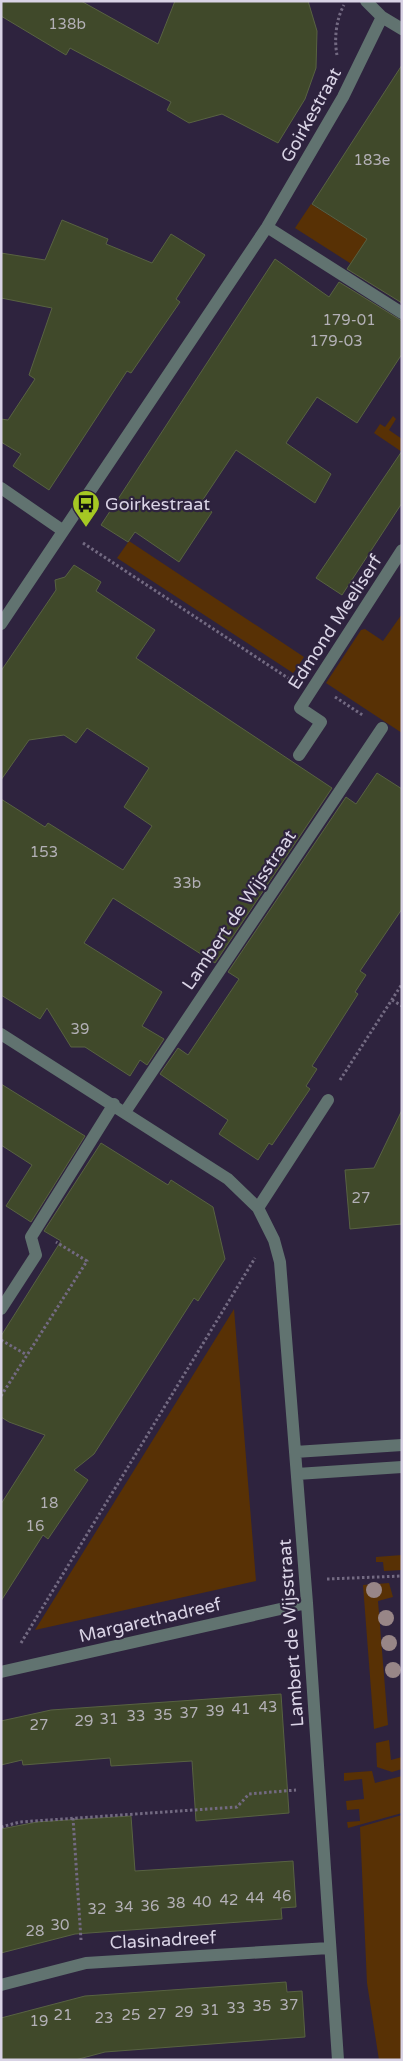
<svg xmlns="http://www.w3.org/2000/svg" width="403" height="2061" font-family="'Varela Round',sans-serif">
  <style>
    .green { fill: #583105 }
    .building { fill: #40492a; stroke: #586242 }
    .lines { fill: none; stroke-linecap: round; stroke-linejoin: round }
    .path { stroke: #736a82; stroke-width: 3; stroke-dasharray: 2.5 2.5; stroke-linecap: butt }
    .minor { stroke: #617370; stroke-width: 12 }
    .tree { fill: #988687 }
    .labels { text-anchor: middle; stroke-width: 4.5; stroke-linejoin: round; paint-order: stroke }
    .number-label { font-size: 15px; fill: #b3b0b6 }
    .street-label { font-size: 18px; fill: #d9d3e5; stroke: #2e233e }
    .poi-label { font-size: 18px; fill: #d9d3e5; stroke: #2e233e; text-anchor: start }
  </style>
  <rect width="100%" height="100%" fill="#2e233e"/>
  <path class="green" d="M311 204 367 239 353 261 378 281 295 228Z
    M393 416 396 419 389 430 402 439V452L374 433 380 424 385 427Z
    M129 541 304 657 294 672 293 673 117 558Z
    M402 614V733L326 683 361 630 365 629 383 641Z
    M234 1309 256 1581 35 1630Z
    M402 1555V1570L384 1571 383 1562H376V1557Z
    M389 1583 393 1597 378 1601 388 1725 374 1729 363 1585Z
    M389 1740 391 1760 402 1757V1769L392 1772 377 1767 376 1743Z
    M372 1771 375 1783 402 1776V1813L348 1828 347 1822 360 1821 359 1809 347 1810 346 1801 364 1799 362 1779 344 1781V1773Z
    M402 1815V2060H379L367 1983 360 1827Z"/>
  <path class="building" d="M1 1H81L158 44 175 1H308L317 31 316 68 305 99 278 143 222 114 189 123 167 110 171 102 70 48 66 55 1 16Z
    M402 65V303L347 269 367 239 312 204Z
    M62 220 108 239 106 244 152 263 171 234 205 255 176 299 180 302 131 373 127 371 49 490 13 466 21 454 1 442V419L8 420 35 379 29 375 52 308 1 298V253L45 260Z
    M275 259 329 297 339 282 402 321V354L357 423 317 397 286 443 331 474 315 503 236 450 200 504 212 512 179 562 135 532 128 542 101 525Z
    M402 451V503L342 595 316 578Z
    M74 565 101 582 96 591 155 630 136 658 332 788 215 963 113 898 84 943 162 992 142 1026 164 1039 147 1065 140 1060 130 1076 85 1047H71L47 1008 40 1019 1 995V799L45 827 48 823 123 870 152 826 124 807 149 768 87 728 76 743 64 735 29 740 1 780V671L56 590 55 580 65 577Z
    M377 773 402 789V909L360 971 366 975 355 992 358 994 312 1066 317 1069 306 1086 310 1089 272 1145 269 1143 258 1160 219 1134 228 1120 160 1074 178 1048 188 1055 239 979 228 972 346 797 356 804Z
    M1 1084 85 1136 31 1222 6 1206 32 1165 1 1145Z
    M402 1110V1224L350 1229 345 1170 374 1168Z
    M101 1143 168 1185 171 1180 213 1207 225 1259 198 1301 194 1298 94 1454 74 1470 88 1480 48 1539 43 1535 1 1601V1504L45 1435 9 1422 1 1417V1336L61 1241 44 1231Z
    M281 1694 289 1813 196 1821 192 1761 111 1766 110 1758 23 1765 22 1760 1 1765V1721L51 1710Z
    M131 1816 135 1871 293 1861 296 1907 281 1908 282 1919 75 1934 1 1953V1829L37 1822Z
    M286 1982 287 1992 302 1991 305 2037 105 2052 75 2060H1V2018L85 1996Z"/>
  <g class="lines">
    <path class="path" d="M337 55C334 40 336 19 344 5
      M83 543 291 680
      M335 697 364 716
      M392 1000 402 1006
      M340 1080 402 984
      M1 1340 27 1355
      M1 1396 87 1261 56 1242
      M327 1579 402 1576
      M21 1643 255 1258
      M73 1818 81 1940
      M1 1827 20 1822 237 1807 249 1794 296 1790"/>
    <path class="minor" d="M366 1 382 17 402 29
      M267 227 402 313
      M1 488 62 530
      M1 624 267 227 343 97 382 17
      M299 755 321 722 300 708 402 550
      M1 1034 228 1179 258 1208 274 1240 280 1262 307 1603 338 2060
      M125 1112 382 728
      M258 1208 328 1100
      M1 1309 36 1255 31 1237 114 1104
      M295 1452 402 1445
      M297 1474 402 1467
      M1 1672 307 1603
      M1 1985 86 1963 329 1948"/>
  </g>
  <g class="tree">
    <circle cx="374" cy="1590" r="8"/>
    <circle cx="386" cy="1618" r="8"/>
    <circle cx="389" cy="1643" r="8"/>
    <circle cx="393" cy="1670" r="8"/>
  </g>
  <defs>
    <symbol id="bus-pin" viewBox="-11 -11 22 30"><path d="M0 17L-7.5 6A9.5 9.5 0 1 1 7.5 6Z" fill="#a5c823" stroke="#2e233e"/><path d="M-5-6H5V4H4V6H2V4H-2V6H-4V4H-5ZM-3.5-4V0h7V-4ZM-3.5 1.2v1.5H-2V1.2ZM2 1.2v1.5H3.5V1.2Z" fill="#111"/></symbol>
  </defs>
  <g fill-rule="evenodd">
    <use href="#bus-pin" x="70" y="488" width="32" height="43"/>
  </g>
  <g class="labels">
    <g class="number-label">
      <text x="67" y="29">138b</text>
      <text x="372" y="165">183e</text>
      <text x="349" y="325">179-01</text>
      <text x="336" y="346">179-03</text>
      <text x="44" y="857">153</text>
      <text x="187" y="888">33b</text>
      <text x="80" y="1034">39</text>
      <text x="361" y="1203">27</text>
      <text x="49" y="1508">18</text>
      <text x="35" y="1531">16</text>
      <text x="268" y="1712">43</text>
      <text x="241" y="1714">41</text>
      <text x="215" y="1716">39</text>
      <text x="189" y="1718">37</text>
      <text x="163" y="1720">35</text>
      <text x="136" y="1721">33</text>
      <text x="109" y="1724">31</text>
      <text x="84" y="1726">29</text>
      <text x="39" y="1730">27</text>
      <text x="282" y="1901">46</text>
      <text x="255" y="1903">44</text>
      <text x="229" y="1905">42</text>
      <text x="202" y="1907">40</text>
      <text x="176" y="1908">38</text>
      <text x="150" y="1911">36</text>
      <text x="124" y="1912">34</text>
      <text x="97" y="1914">32</text>
      <text x="60" y="1930">30</text>
      <text x="35" y="1936">28</text>
      <text x="289" y="2010">37</text>
      <text x="262" y="2011">35</text>
      <text x="236" y="2013">33</text>
      <text x="210" y="2015">31</text>
      <text x="184" y="2017">29</text>
      <text x="157" y="2019">27</text>
      <text x="63" y="2020">21</text>
      <text x="131" y="2020">25</text>
      <text x="104" y="2023">23</text>
      <text x="39" y="2026">19</text>
    </g>
    <g class="street-label">
      <text transform="translate(311 115) rotate(-61)" y="6">Goirkestraat</text>
      <text transform="translate(335 622) rotate(-57)" y="6">Edmond Meeliserf</text>
      <text transform="translate(239 910) rotate(-56)" y="6">Lambert de Wijsstraat</text>
      <text transform="translate(150 1620) rotate(-13)" y="6">Margarethadreef</text>
      <text transform="translate(291 1633) rotate(-94)" y="6">Lambert de Wijsstraat</text>
      <text transform="translate(163 1940) rotate(-3)" y="6">Clasinadreef</text>
    </g>
    <g class="poi-label">
      <text x="105" y="510">Goirkestraat</text>
    </g>
  </g>
  <rect width="403" height="2061" fill="none" stroke="#d9d3e5" stroke-width="5"/>
</svg>
